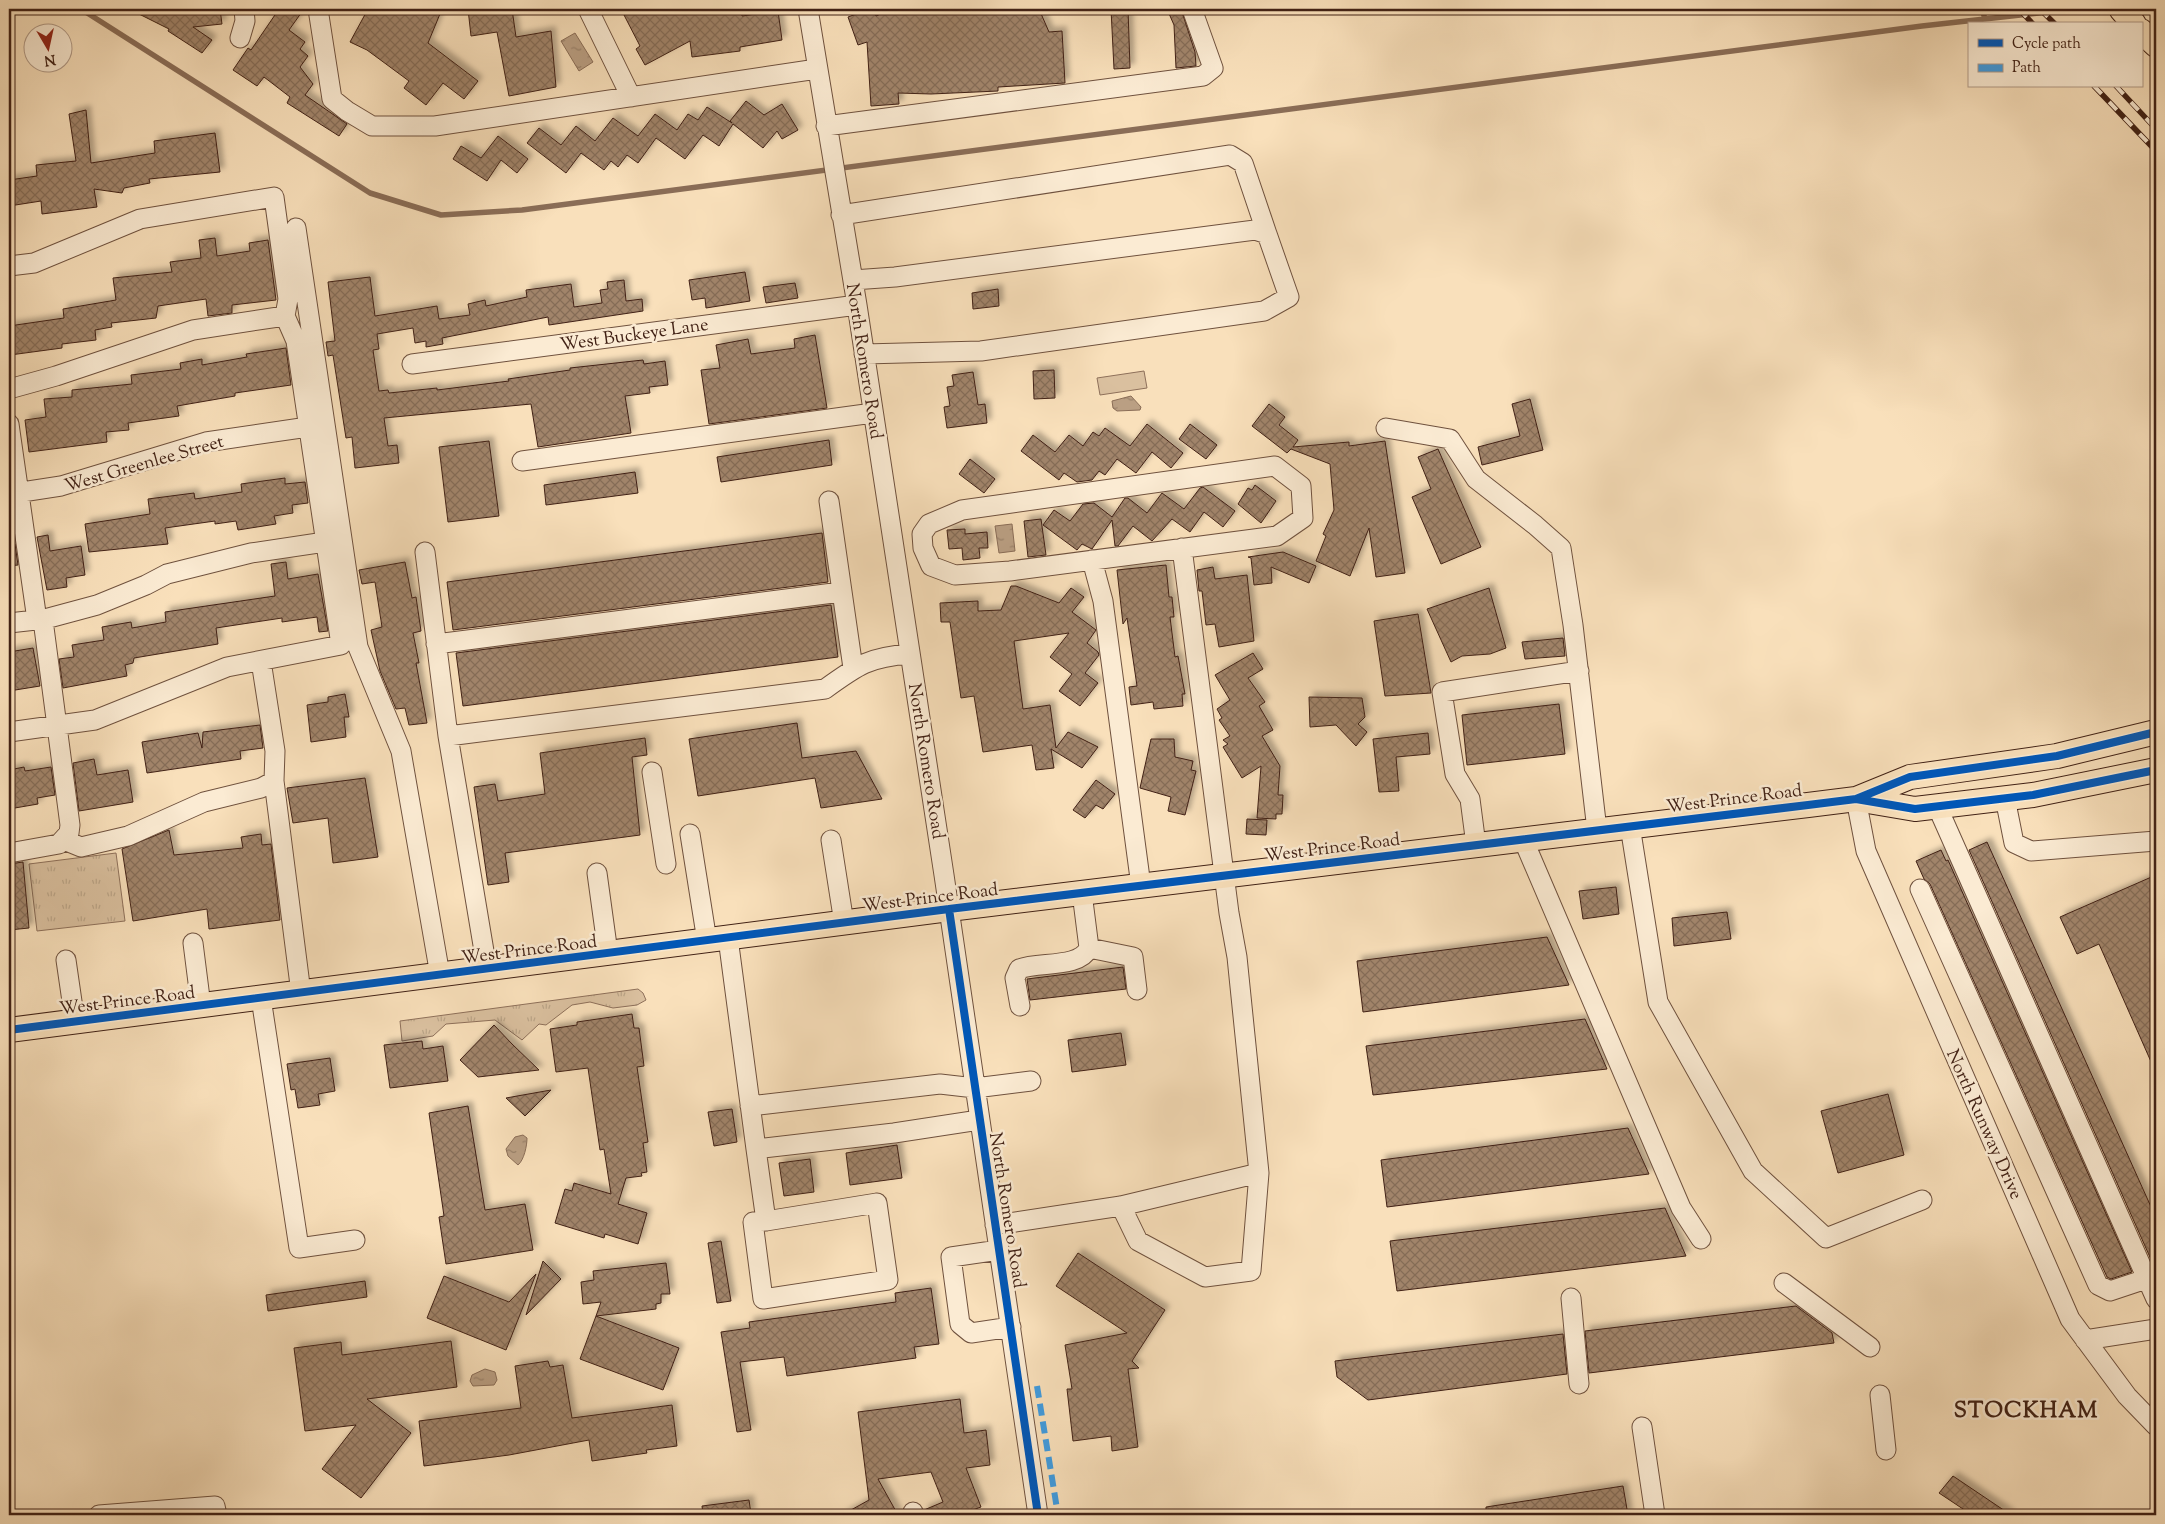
<svg xmlns="http://www.w3.org/2000/svg" width="2165" height="1524" font-family="'Sorts Mill Goudy',serif">
  <style>
    .grass { fill: url(#grass-tufts); stroke: #8e705a }
    .pitch { fill: #dac09f; stroke: #8e705a }
    .water { fill: url(#water-ripples); stroke: #8a6d57 }
    .lines { fill: none; stroke-linecap: round; stroke-linejoin: round }
    .stream { stroke: #8a6d57; stroke-width: 5.5 }
    .building { fill: url(#building-cross-hatch); stroke: #412115; filter: url(#shadow) }
    .minor-casing { stroke: #6f513e; stroke-width: 21 }
    .major-casing { stroke: #412115; stroke-width: 26 }
    .minor { stroke: #fbebd3; stroke-width: 19 }
    .major { stroke: #f9e0bb; stroke-width: 24 }
    .rail-casing { stroke: #412115; stroke-width: 5.5 }
    .rail { stroke: #fbebd3; stroke-width: 4; stroke-dasharray: 11; stroke-linecap: butt }
    .quiet { stroke: #3f9bdf; stroke-width: 6; stroke-dasharray: 12 6; stroke-linecap: butt }
    .cycleway-casing { stroke: #fbebd3; stroke-width: 11 }
    .cycleway { stroke: #0057b8; stroke-width: 8 }
    .labels { text-anchor: middle; stroke-width: 5; stroke-linejoin: round; paint-order: stroke }
    .street-label { font-size: 18px; fill: #412115; stroke: #fbebd3 }
    .district-label { font-size: 22px; font-weight: bold; letter-spacing: 1px; fill: #412115; stroke: #fbebd3 }
  </style>
  <defs>
    <pattern id="grass-tufts" width="24" height="20" patternUnits="userSpaceOnUse" patternTransform="scale(1.25)"><rect width="24" height="20" fill="#dac09f"/><path d="M3 7l-1-3M5 7V3M7 7l1-3M15 17l-1-3M17 17v-4M19 17l1-3" fill="none" stroke="#bca588"/></pattern>
    <pattern id="water-ripples" width="26" height="14" patternUnits="userSpaceOnUse" patternTransform="scale(1.25)"><rect width="26" height="14" fill="#ba9f83"/><path d="M2 4q2-2 4 0t4 0M15 11q2-2 4 0t4 0" fill="none" stroke="#99816a"/></pattern>
    <pattern id="building-cross-hatch" width="8" height="8" patternUnits="userSpaceOnUse" patternTransform="scale(1.25)"><rect width="8" height="8" fill="#a1846b"/><path d="M0 0l8 8M0 8l8-8" fill="none" stroke="#856c57"/></pattern>
    <filter id="shadow"><feDropShadow dx="4.5" dy="-4.5" stdDeviation="2.5" flood-color="#0004"/></filter>
  </defs>
  <rect width="100%" height="100%" fill="#f9e0bb"/>
  <filter id="stains"><feTurbulence type="fractalNoise" baseFrequency=".004" numOctaves="4"/><feColorMatrix values="0 0 0 0 .2 0 0 0 0 .09 0 0 0 0 .02 0 0 0 .5 -.17"/></filter>
  <radialGradient id="worn" r=".72"><stop offset=".6" stop-color="#630" stop-opacity="0"/><stop offset="1" stop-color="#630" stop-opacity=".3"/></radialGradient>
  <path class="grass" d="M116 853 125 921 37 931 29 864Z
    M638 989 643 993 646 1000 637 1005 613 1008 590 1002 572 1005 546 1025 539 1024 522 1040 495 1020 446 1024 433 1036 402 1041 400 1021Z"/>
  <path class="pitch" d="M1144 371 1147 388 1100 395 1097 378Z"/>
  <path class="water" d="M575 33 593 62 579 71 561 41Z
    M1131 396 1141 407 1140 410 1117 411 1113 408 1112 401Z
    M1012 524 1015 551 999 553 995 526Z
    M523 1135 527 1138C527 1146 524 1160 518 1165L508 1156 506 1149 515 1137Z
    M485 1369 495 1372 497 1380 494 1385 473 1386 470 1381 472 1375Z"/>
  <g class="lines">
    <path class="stream" d="M81 9 370 193 441 215 522 210 1922 26 2074 9
      M1982 9 1985 19"/>
  </g>
  <path class="building" d="M129 9H220L222 24 193 27 212 40 202 53 168 31 169 29Z
    M279 9H304L289 30 305 42 300 49 308 56 300 67 313 84 305 95 347 124 339 136 287 103 290 97 264 77 257 86 233 70 248 48 251 50Z
    M368 9H442L428 43 478 81 464 99 443 83 426 105 404 88 409 81 367 50 350 42Z
    M468 9H512L516 37 551 31 556 87 509 96 497 32 471 36Z
    M636 9H741L742 16 778 11 782 40 740 47V51L692 57 690 41 645 65 636 49 640 46 624 15Z
    M870 9H873L876 16 892 9H1039L1049 32 1062 31 1065 83 998 87V91L931 94 898 93 899 104 871 106 867 42 858 45 848 17Z
    M1111 9H1128L1130 68 1114 69Z
    M1167 9H1181L1195 52 1196 66 1176 68 1174 25Z
    M746 101 764 115 782 104 798 130 782 139 777 131 763 148 733 124 719 146 703 135 685 159 656 138 638 163 627 155 618 167 611 161 604 170 581 153 566 173 527 143 539 128 561 145 576 126 595 141 613 118 638 136 655 114 677 130 688 114 698 120 707 107 732 123 730 121Z
    M86 110 91 163 155 153 154 141 215 133 220 172 149 179 150 183 124 188 122 193 94 189 97 207 42 214 41 201 9 206V180L37 176 36 165 76 161 69 114Z
    M498 136 528 159 517 173 501 160 487 181 453 159 461 146 481 158Z
    M215 238 217 256 250 251 249 243 268 240 276 300 232 305V313L208 316 206 299 158 306 156 318 111 323 112 327 95 330 96 340 62 344V348L10 355 9 326 64 318 63 309 116 300 113 278 172 272 170 262 201 258 199 240Z
    M745 272 750 301 706 308 705 298 692 300 689 280Z
    M370 277 375 316 437 306 439 319 470 315 468 304 485 300 486 306 527 297 526 290 571 284 574 307 602 303 600 290 608 289 607 282 624 280 626 301 642 299 643 311 549 325 548 317 442 338 443 344 426 347V341L415 343 413 328 377 334 379 349 373 350 379 391 388 390 389 393 437 388V390L509 381 508 379 570 370V368L643 360 644 364 665 361 668 385 649 387 650 393 625 396 631 433 538 447 531 404 384 418 388 446 397 445 399 463 355 468 352 437 346 438 333 355 328 356 326 342 335 341 328 282Z
    M795 283 798 298 766 303 763 287Z
    M998 289 999 306 973 309 972 293Z
    M815 335 827 408 709 424 701 370 720 368 716 345 748 339 751 354 795 348 794 339Z
    M286 348 291 385 235 393V396L177 406 179 416 128 423 129 430 106 432 107 442 29 452 25 420 46 417 44 399 72 397V390L132 384 131 375 181 369 180 363 202 359V365L247 357 246 354Z
    M1054 370 1055 398 1034 399 1033 371Z
    M973 372 978 405 985 404 987 423 947 428 944 407 950 406 947 387 954 386 952 375Z
    M1530 399 1543 450 1482 465 1478 447 1520 436 1512 404Z
    M1269 404 1285 417 1279 425 1298 440 1293 447 1349 442V446L1385 441 1405 573 1376 577 1369 528 1350 576 1316 561 1326 536 1323 534 1334 510 1330 464 1291 449 1287 453 1252 426Z
    M1147 424 1183 453 1171 468 1152 452 1136 473 1117 459 1105 475 1099 471 1092 480 1077 482 1064 473 1059 480 1021 451 1033 435 1055 452 1069 435 1083 446 1093 432 1099 436 1105 428 1130 446Z
    M1190 424 1217 445 1206 459 1179 439Z
    M829 440 832 465 721 482 717 457Z
    M489 441 499 516 448 522 439 447Z
    M1438 449 1481 547 1441 564 1412 497 1431 489 1418 457Z
    M970 459 995 479 984 493 959 474Z
    M635 472 638 493 546 505 544 485Z
    M285 478V484L305 482 308 503 292 505 293 513 274 516 276 524 238 530 236 521 215 524V521L165 528 168 544 89 552 85 524 150 514 148 499 194 493 195 499 242 492 241 484Z
    M1255 485 1276 501 1261 523 1238 504 1248 488 1252 490Z
    M1203 487 1235 511 1223 527 1204 512 1190 532 1172 519 1152 541 1133 526 1118 546H1115L1112 520 1092 549 1082 544 1077 550 1043 525 1054 510 1070 521 1083 504 1094 503 1112 517 1125 498H1128L1147 513 1162 493 1184 509 1200 488Z
    M1041 519 1046 555 1028 557 1024 521Z
    M965 529V534L987 532 988 548H979L980 558 963 560 962 548 949 549 947 530Z
    M822 533 828 582 453 630 447 582Z
    M48 535 50 551 81 546 85 575 66 578 67 587 47 590 37 537Z
    M15 544 18 565 9 566V545Z
    M1283 552 1316 566 1309 583 1271 567 1272 583 1254 585 1251 558 1248 557Z
    M286 562 288 579 318 574 328 631 319 632 317 617 282 622V618L216 628 218 644 134 658 133 663 125 665 127 676 63 688 59 659 74 657 72 645 104 640 102 627 131 622 132 628 166 622 165 612 275 596 271 564Z
    M405 562 412 598 416 597 421 631 413 633 419 663H416L427 723 409 725 405 708 396 709 380 671 371 630 382 627 375 582 362 584 359 570Z
    M1166 565 1169 597H1172L1174 617H1170L1175 657 1178 656 1185 694H1182L1183 706 1154 709 1153 702 1131 705 1129 687 1137 686 1127 618 1123 624 1117 570Z
    M1213 567 1215 579 1247 575 1254 641 1219 647 1215 624 1206 625 1202 591H1199L1197 570Z
    M1011 586H1016L1059 603 1071 588 1084 597 1072 612 1096 630 1087 643 1098 652 1099 655 1085 673 1098 683 1080 706 1059 691 1072 674 1050 657 1069 633 1014 641 1023 709 1050 705 1056 748 1068 732 1098 747 1082 768 1051 749 1054 768 1036 770 1032 745 983 752 974 696 961 698 950 622H941L940 603 978 601V611L1001 610Z
    M1489 588 1506 648 1490 654 1462 656 1451 662 1427 609Z
    M831 605 838 657 463 706 456 653Z
    M1418 614 1431 693 1385 696 1374 621Z
    M1563 638 1565 656 1525 659 1522 642Z
    M33 648 40 686 9 691V652Z
    M1253 653 1263 669 1248 678 1265 702 1259 706 1273 730 1262 736 1280 766 1278 795H1283L1282 814H1276V819L1257 818 1261 766 1242 778 1223 747 1228 744 1223 740 1230 736 1219 720 1222 718 1217 709 1230 700 1215 675Z
    M345 694 349 717H344L346 737 311 742 307 705 328 702V697Z
    M1309 697 1362 698 1365 717 1358 724 1367 732 1356 746 1336 725 1310 727Z
    M1559 704 1565 754 1467 765 1462 715Z
    M797 723 802 758 856 751 882 799 821 808 815 778 698 796 689 739Z
    M260 725 263 748 240 751 241 759 147 773 142 742 198 733 202 748 203 732Z
    M1428 733 1430 754 1396 757 1399 791 1379 792 1373 739Z
    M645 738 647 755 632 757 640 835 505 853 509 882 488 885 474 787 495 784 498 801 545 794 540 753Z
    M1151 739H1174L1175 757 1193 761 1191 770 1196 771 1185 815 1168 811 1171 797 1140 788Z
    M94 759 97 775 128 770 133 802 79 811 73 763Z
    M24 767 25 771 51 767 55 795 37 798 38 804 9 809V770Z
    M365 778 378 857 333 863 328 818 293 823 287 788Z
    M1096 780 1115 794 1103 809 1096 805 1085 818 1073 810Z
    M1247 819 1267 820 1266 835 1246 834Z
    M169 830 174 855 243 848 241 837 261 834 262 845 271 844 280 920 209 929 207 909 133 921 122 849Z
    M1987 842 2156 1218V1262L2153 1264 1969 850Z
    M1941 850 1946 861 1948 860 2132 1272 2111 1279 2107 1277 1930 884 1924 879 1916 861Z
    M23 862 29 928 9 930V864Z
    M2156 875V1073L2099 944 2077 954 2060 917Z
    M1616 887 1619 914 1583 919 1579 891Z
    M1727 912 1731 939 1674 946 1672 918Z
    M1547 937 1569 985 1363 1012 1357 961Z
    M1123 967 1126 989 1030 1000 1027 979Z
    M632 1014 634 1028H639L644 1066 637 1067 648 1142 643 1143 647 1172 641 1173 642 1176 626 1178 618 1204 647 1213 638 1244 605 1234 604 1238 555 1223 565 1189 572 1191 574 1183 611 1194 604 1149 600 1150 588 1068 556 1072 550 1029 577 1025V1022Z
    M1585 1019 1607 1069 1373 1095 1366 1046Z
    M494 1025 512 1044 539 1070 478 1077 460 1060Z
    M1121 1033 1126 1065 1072 1072 1068 1040Z
    M422 1041 423 1049 443 1046 448 1081 390 1088 384 1045Z
    M330 1058 335 1091 318 1094 320 1105 298 1108 295 1089 291 1090 287 1064Z
    M551 1090 525 1116 506 1098Z
    M1888 1094 1904 1155 1838 1173 1821 1111Z
    M468 1106 485 1210 525 1204 533 1250 446 1264 439 1217 444 1216 429 1113Z
    M732 1109 737 1142 714 1146 708 1112Z
    M1628 1128 1649 1174 1387 1207 1381 1160Z
    M897 1145 902 1178 850 1185 846 1153Z
    M810 1159 814 1192 784 1196 779 1163Z
    M1665 1208 1686 1256 1397 1291 1390 1241Z
    M721 1241 731 1301 717 1303 708 1243Z
    M1078 1253 1165 1310 1132 1361 1139 1368 1128 1369 1138 1447 1112 1451 1111 1436 1073 1441 1067 1389H1072L1065 1345 1127 1333 1056 1286Z
    M543 1261 561 1279 526 1315Z
    M666 1263 670 1294H661V1303L656 1304V1309L596 1316 601 1302 583 1304 581 1282 594 1280 593 1271Z
    M536 1274 506 1350 427 1318 444 1276 509 1302Z
    M365 1281 367 1297 268 1311 266 1295Z
    M931 1288 939 1344 914 1347 916 1358 787 1376 784 1357 740 1362 751 1430 737 1432 721 1332 750 1328 749 1322 896 1302 895 1293Z
    M1796 1306 1832 1333 1834 1343 1589 1373 1585 1331Z
    M596 1316 679 1348 663 1390 580 1359Z
    M1563 1334 1567 1374 1368 1400 1337 1377 1335 1361Z
    M451 1341 457 1387 367 1399 411 1433 361 1498 322 1469 356 1425 305 1431 294 1348 341 1342 342 1355Z
    M548 1361 550 1367 563 1365 572 1418 672 1405 677 1446 646 1450 647 1453 592 1461 589 1440 509 1455 424 1466 419 1421 521 1408 515 1366Z
    M960 1399 964 1433 986 1430 990 1465 966 1468 981 1507 959 1515H924V1510L943 1502 931 1472 878 1479 898 1515H842L869 1500 858 1412Z
    M1953 1476 2011 1515H1972L1939 1493Z
    M1623 1486 1628 1515H1486V1507Z
    M749 1500 751 1514 703 1515 702 1506Z"/>
  <g class="lines">
    <defs>
      <path id="minor" d="M318 9 332 99 347 111 372 126H435L817 69
        M588 9 631 97
        M808 9 857 305 944 875 1038 1515
        M240 38 245 21 244 9
        M826 126 1203 76 1213 68 1192 9
        M841 215 1230 155 1243 163 1267 234
        M296 228 358 647 401 751 440 975
        M9 266 34 263 140 219 274 197 288 299 285 316 193 330 56 376 9 389
        M853 280 895 277 1255 230 1267 234 1289 297 1264 311 981 351 864 354
        M412 364 857 305
        M9 424 37 620
        M1386 428 1450 439 1476 479 1535 525 1561 548 1573 625 1597 830
        M522 461 873 413
        M1275 466 1301 486 1303 518 1277 536 1010 571 955 575 931 566 923 548 922 534 929 524 962 510Z
        M9 494 61 486 206 442 308 427
        M829 501 853 668
        M425 552 448 736 825 689C858 665 869 657 910 654
        M1092 560 1103 601 1141 886
        M9 623 45 619 97 605 146 585 167 574 251 553 325 542
        M436 644 841 592
        M261 661 275 751 274 781 301 993
        M9 732 95 720 227 667 341 645 296 341 285 316
        M448 736 487 969
        M652 772 666 864
        M2005 798 2014 843 2031 851 2156 841
        M1856 799 1866 851 2070 1319 2127 1396 2156 1426
        M1937 806 2156 1299
        M1630 826 1658 1002 1753 1171 1826 1238 1922 1200
        M690 834 707 941
        M1523 839 1681 1208 1701 1239
        M64 840 81 847 128 836 204 802 261 788 274 781
        M831 840 844 923
        M1476 845 1470 799 1455 774 1442 692 1579 671
        M9 853 59 844 69 833 70 825 43 620
        M597 873 608 953
        M1920 889 2098 1285 2110 1291 2146 1279
        M728 938 756 1149 894 1133 979 1120
        M193 943 201 1006
        M1089 948 1133 957 1137 990
        M66 960 75 1022
        M261 998 299 1248 355 1240
        M1020 1006 1015 978 1019 969C1039 961 1079 969 1089 948L1082 893
        M750 1106 940 1084 975 1088 1031 1081
        M756 1149 766 1221 753 1222 763 1299 888 1280 877 1203 766 1221
        M1121 1206 1138 1241 1205 1277 1251 1271 1259 1173
        M995 1225 1121 1206 1259 1173 1237 957 1229 913 1182 548
        M999 1250 951 1257 960 1324 971 1333 1011 1327
        M1784 1283 1870 1347
        M1571 1298 1579 1384
        M2085 1340 2156 1329
        M1880 1395 1886 1450
        M1642 1427 1655 1515
        M913 1512V1515
        M99 1515 215 1506 217 1515"/>
      <path id="major" d="M2121 9 2134 24
        M2141 31 2156 45
        M1856 799 1910 777 2057 756 2156 732
        M9 1030 949 909 1808 805 1856 799 1915 809 2033 795 2156 770"/>
    </defs>
    <use href="#minor" class="minor-casing"/>
    <use href="#major" class="major-casing"/>
    <use href="#minor" class="minor"/>
    <use href="#major" class="major"/>
    <defs>
      <path id="rail" d="M2019 9 2033 24
        M2040 9 2055 24
        M2094 86 2156 151
        M2116 86 2156 129"/>
    </defs>
    <use href="#rail" class="rail-casing"/>
    <use href="#rail" class="rail"/>
    <path class="quiet" d="M1037 1386 1058 1515"/>
    <defs>
      <path id="cycleway" d="M1856 799 1910 777 2057 756 2156 732
        M949 909 1038 1515
        M9 1030 949 909 1808 805 1856 799 1915 809 2033 795 2156 770"/>
    </defs>
    <use href="#cycleway" class="cycleway-casing"/>
    <use href="#cycleway" class="cycleway"/>
  </g>
  <g class="labels">
    <g class="street-label">
      <text transform="translate(634 334) rotate(-8)" y="6">West Buckeye Lane</text>
      <text transform="translate(865 361) rotate(81)" y="6">North Romero Road</text>
      <text transform="translate(144 463) rotate(-16)" y="6">West Greenlee Street</text>
      <text transform="translate(927 761) rotate(81)" y="6">North Romero Road</text>
      <text transform="translate(1734 798) rotate(-7)" y="6">West Prince Road</text>
      <text transform="translate(1332 847) rotate(-7)" y="6">West Prince Road</text>
      <text transform="translate(930 897) rotate(-7)" y="6">West Prince Road</text>
      <text transform="translate(529 949) rotate(-7)" y="6">West Prince Road</text>
      <text transform="translate(127 1000) rotate(-7)" y="6">West Prince Road</text>
      <text transform="translate(1985 1124) rotate(66)" y="6">North Runway Drive</text>
      <text transform="translate(1008 1210) rotate(81)" y="6">North Romero Road</text>
    </g>
    <g class="district-label">
      <text x="2026" y="1417">STOCKHAM</text>
    </g>
  </g>
  <rect width="2165" height="1524" fill="none" stroke="#f9e0bb" stroke-width="30"/>
  <rect x="10" y="10" width="2145" height="1504" fill="none" stroke="#412115" stroke-width="2.5"/>
  <rect x="15" y="15" width="2135" height="1494" fill="none" stroke="#412115"/>
  <rect x="1968" y="22" width="175" height="65" fill="#fbebd3" stroke="#b19a87"/>
  <rect x="1978" y="39" width="25" height="8" fill="#0057b8" stroke="#b19a87"/>
  <text x="2012" y="48" font-size="15" fill="#412115">Cycle path</text>
  <rect x="1978" y="64" width="25" height="8" fill="#3f9bdf" stroke="#b19a87"/>
  <text x="2012" y="72" font-size="15" fill="#412115">Path</text>
  <g transform="translate(48 48) rotate(171)"><circle r="24" fill="#fbebd3" stroke="#b19a87"/>
  <path d="M0-4L9 19L0 12L-9 19Z" fill="#8f2418"/>
  <text y="-8" font-size="14" font-weight="bold" text-anchor="middle" fill="#412115">N</text>
  </g>
  <rect width="100%" height="100%" filter="url(#stains)"/>
  <rect width="100%" height="100%" fill="url(#worn)"/>
</svg>
